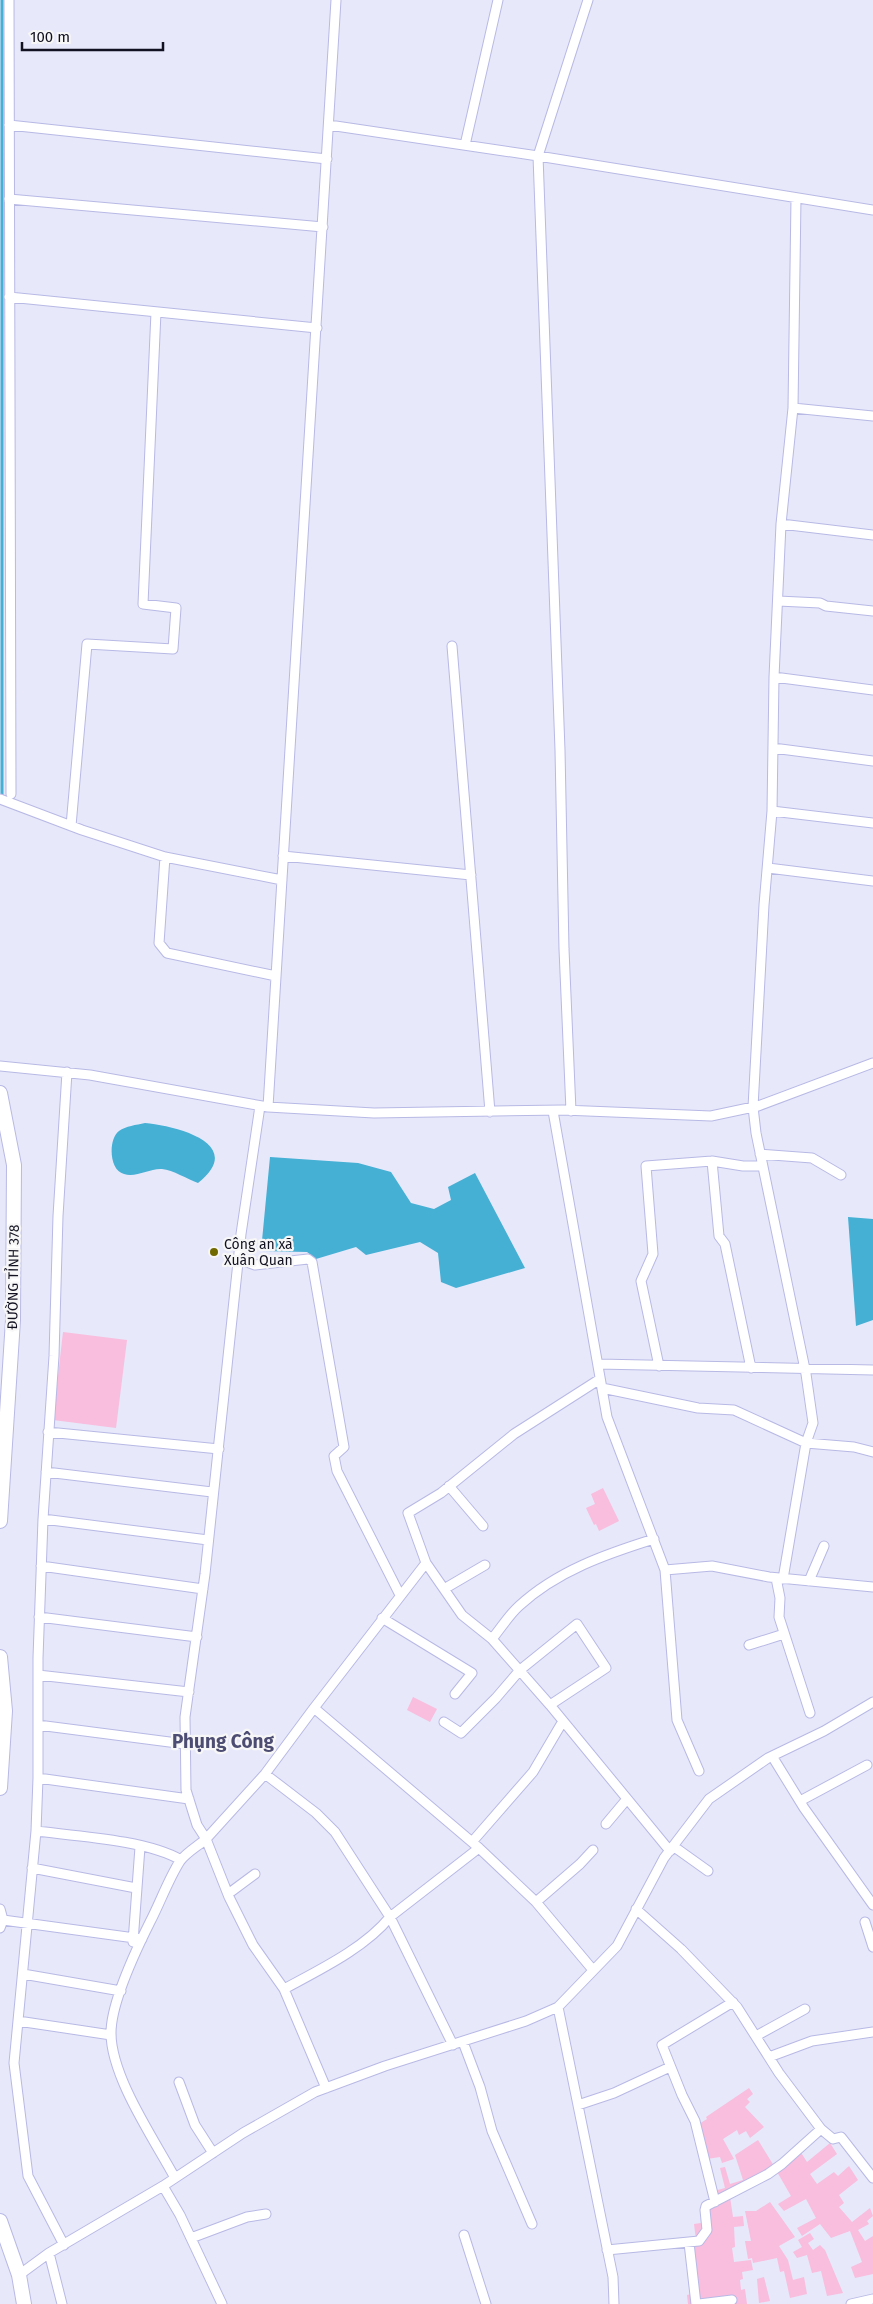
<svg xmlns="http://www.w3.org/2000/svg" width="873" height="2304" font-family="'Fira Sans',sans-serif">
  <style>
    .green { fill: #f9bdde }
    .water { fill: #45afd4 }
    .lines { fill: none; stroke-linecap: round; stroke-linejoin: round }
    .stream { stroke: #45afd4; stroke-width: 3 }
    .minor-casing { stroke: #b8b9e5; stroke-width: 11 }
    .primary-casing { stroke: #b8b9e5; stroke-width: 16 }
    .minor { stroke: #fff; stroke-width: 9 }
    .primary { stroke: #fff; stroke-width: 14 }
    .poi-dot { fill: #706800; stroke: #f7f7f7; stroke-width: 2 }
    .labels { text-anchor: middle; stroke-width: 4.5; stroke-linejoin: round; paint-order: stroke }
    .poi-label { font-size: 14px; fill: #121121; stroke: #f7f7f7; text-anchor: start }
    .street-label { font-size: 14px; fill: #121121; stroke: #f7f7f7 }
    .district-label { font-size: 19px; font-weight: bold; fill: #4d4d73; stroke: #f7f7f7 }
  </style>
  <rect width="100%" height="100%" fill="#e7e8fa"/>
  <path class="green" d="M63 1332 127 1340 116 1428 53 1420Z
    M603 1488 619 1521 599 1531 596 1524 594 1525 586 1508 595 1504 591 1494Z
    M413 1697 437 1709 430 1722 407 1710Z
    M749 2088 753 2094 747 2099 750 2102 745 2107 764 2127 750 2138 746 2131 739 2135 737 2130 723 2139 734 2159 722 2163 720 2157 707 2159 699 2124 707 2119 706 2117Z
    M758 2140 774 2166 716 2199 714 2191 725 2188 720 2168 725 2167 730 2184 743 2180 735 2155Z
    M830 2143 837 2154 810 2174 817 2184 834 2172 838 2176 849 2166 858 2180 839 2195 844 2203 839 2207 852 2222 870 2208 873 2216 867 2221 869 2224 858 2230 865 2241 873 2236V2274L855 2278 851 2267 862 2262 850 2231 831 2238 820 2224 802 2236 797 2228 816 2218 806 2199 784 2211 778 2204 791 2196 776 2170 800 2151 807 2162Z
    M730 2197 733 2217 743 2216 744 2226 734 2227 735 2247 732 2248 734 2262 751 2260 753 2270 742 2272 743 2279 740 2280 741 2290 745 2289 747 2304H688L687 2295 696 2293 690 2241 696 2240 694 2224 708 2222 707 2209Z
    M770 2202 795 2237 779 2246 788 2260 793 2280 804 2277 807 2294 790 2298 784 2271 780 2272 777 2258 753 2263 752 2258 748 2259 745 2241H751L745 2211H756Z
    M810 2233 814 2239 808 2243 813 2250 820 2245 825 2250 843 2293 827 2296 821 2271 812 2273 807 2255 797 2258 793 2252 802 2247 798 2240Z
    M764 2277 770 2301 759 2303 757 2279Z"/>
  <path class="water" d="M145 1123C177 1126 247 1144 198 1183 187 1179 173 1170 162 1169 150 1168 136 1178 124 1174 109 1171 108 1139 119 1131 126 1126 136 1125 145 1123Z
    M270 1157 358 1163 391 1172 411 1203 434 1209 451 1200 448 1187 475 1173 525 1268 456 1288 441 1282 438 1253 420 1242 366 1255 356 1247 316 1259 307 1252 261 1251Z
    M848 1217 873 1219V1320L856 1326Z"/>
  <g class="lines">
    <path class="stream" d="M2 0V796"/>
    <defs>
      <path id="minor" d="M9 0 11 794
        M9 125 327 159
        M329 125 538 156 873 210
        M465 145 498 0
        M9 199 323 227
        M9 297 317 328
        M793 408 873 416
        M781 524 873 535
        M778 601 820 603 826 606 873 611
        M452 646 490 1112
        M774 677 873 690
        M773 748 873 761
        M0 799 82 830 165 857 282 880
        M772 811 873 823
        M71 826 87 644 173 649 176 608 143 604 156 312
        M283 856 471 875
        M165 857 159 943 167 953 276 976
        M768 868 873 881
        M0 1066 90 1075 268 1107 374 1113 563 1110 711 1116 758 1106 873 1063
        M260 1106 241 1234 205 1574 185 1717 186 1790 197 1825 206 1839 265 1774 314 1708
        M268 1107 336 0
        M553 1111 607 1417 665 1570 677 1720 699 1771
        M571 1111 564 949 560 750 538 156 588 0
        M760 1154 812 1158 841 1175
        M712 1161 719 1236 725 1244 751 1368
        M239 1259 255 1265 308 1259 312 1262 344 1447 334 1456 337 1471 400 1595
        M598 1364 873 1370
        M659 1366 641 1281 653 1254 646 1166 712 1161 743 1166H762
        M602 1388 698 1408 734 1410 806 1443 854 1447 873 1452
        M48 1432 219 1449
        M46 1472 212 1492
        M449 1486 483 1526
        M43 1519 208 1540
        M654 1539C606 1554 557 1571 519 1606 509 1615 501 1628 492 1639L550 1705 670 1851
        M41 1566 203 1589
        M665 1570 712 1566 769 1577 873 1587
        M776 1578 780 1598 779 1617 810 1713
        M783 1579 806 1443 813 1423 806 1374 756 1133 753 1107 764 905 772 811 774 677 781 524 793 408 796 198
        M809 1581 824 1546
        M444 1589 485 1565
        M39 1617 197 1637
        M382 1618 472 1673 455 1694
        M492 1639 462 1615 426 1563 408 1513 441 1493 514 1434 600 1379
        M749 1645 784 1634
        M38 1675 189 1692
        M444 1722 461 1733 496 1698 520 1670 577 1624 606 1668 550 1705
        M38 1725 185 1744
        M772 1756 804 1808 873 1905
        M265 1774 316 1813 335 1832 390 1917 453 2045
        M38 1778 189 1799
        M800 1801 867 1765
        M606 1824 627 1799
        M36 1831C76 1836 147 1840 181 1860
        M472 1842 533 1772 563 1721
        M673 1846 708 1871
        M479 1848 536 1902 593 1970
        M32 1868 136 1888
        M228 1894 255 1874
        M536 1902 580 1864 593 1850
        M0 1909 3 1920 0 1928
        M636 1909 681 1949 737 2007 779 2073 821 2129 833 2139 841 2137 873 2178
        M3 1920 142 1939
        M865 1922 873 1947
        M133 1942 140 1847
        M23 1974 121 1991
        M558 2007 613 2277 614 2304
        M18 2021 111 2035
        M756 2036 805 2009
        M463 2042 480 2087 492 2131 532 2224
        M769 2057 812 2041 873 2032
        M179 2082 195 2125 213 2153
        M326 2088 284 1989C319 1970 365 1948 390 1917L479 1848 314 1708 426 1563
        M578 2105 614 2093 670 2067
        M175 2178C154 2139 111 2077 111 2033 111 2003 136 1950 150 1922 160 1903 168 1880 180 1861 187 1852 198 1846 206 1839L229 1897 253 1945 284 1989
        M163 2186 180 2215 222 2304
        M715 2202 695 2121 682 2095 662 2045 733 2002
        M464 2235 486 2304
        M191 2238 247 2217 266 2214
        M689 2243 696 2304
        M64 2245 28 2176 14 2063 36 1831 38 1778V1658L43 1519 54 1356 58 1216 67 1072
        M607 2250 699 2241 707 2230 705 2210 706 2206 768 2174 782 2164 821 2129
        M49 2253 62 2304
        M19 2275 49 2253 163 2186 243 2133 315 2092 385 2066 526 2021 558 2007 617 1946 664 1858 709 1799 768 1758 824 1731 873 1702
        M699 2304 732 2300
        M851 2304 873 2299"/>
      <path id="primary" d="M0 1093 14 1165 13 1320 0 1521
        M0 1657 5 1711 0 1788
        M0 2221 19 2275 24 2304"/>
    </defs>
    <use href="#minor" class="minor-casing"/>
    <use href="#primary" class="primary-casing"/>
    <use href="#minor" class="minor"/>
    <use href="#primary" class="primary"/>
  </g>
  <circle class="poi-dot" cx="214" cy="1252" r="5"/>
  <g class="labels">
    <g class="poi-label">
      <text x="224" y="1249">Công an xã<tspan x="224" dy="16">Xuân Quan</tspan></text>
    </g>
    <g class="street-label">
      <text transform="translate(13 1277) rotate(-89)" y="5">ĐƯỜNG TỈNH 378</text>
    </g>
    <g class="district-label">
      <text x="223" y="1748">Phụng Công</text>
    </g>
  </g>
  <path d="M22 42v8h141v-8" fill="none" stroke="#121121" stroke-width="2.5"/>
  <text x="30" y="42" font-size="15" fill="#121121" stroke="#f7f7f7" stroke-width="4" paint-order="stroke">100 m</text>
</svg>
